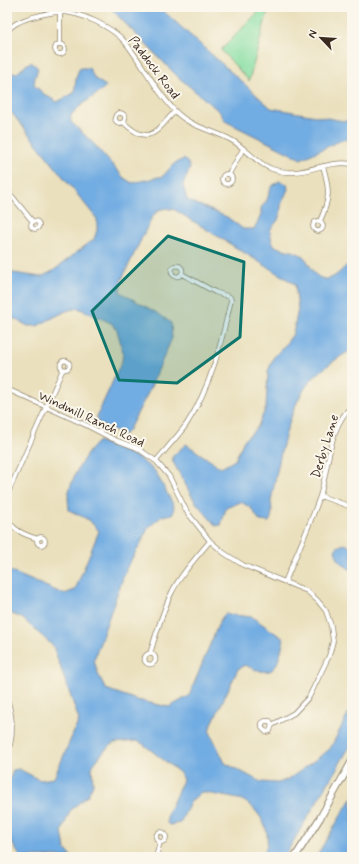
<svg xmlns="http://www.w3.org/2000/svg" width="359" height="864" font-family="Mynerve,sans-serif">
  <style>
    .green { fill: #87dea2; stroke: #618460 }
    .water { fill: #71ace2; stroke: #566b80 }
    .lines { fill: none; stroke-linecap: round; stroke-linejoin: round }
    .street-casing { stroke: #92856e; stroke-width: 5.5 }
    .secondary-casing { stroke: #92856e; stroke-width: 8 }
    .street { stroke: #fff; stroke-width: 4 }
    .secondary { stroke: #fff; stroke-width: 6 }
    .marked { fill: #0f766e; fill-opacity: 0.2; stroke: #0f766e; stroke-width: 3; stroke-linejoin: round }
    .labels { text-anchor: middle; stroke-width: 4; stroke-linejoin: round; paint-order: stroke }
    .street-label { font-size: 13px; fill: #3b2a1e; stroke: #fbf7ec }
  </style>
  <rect width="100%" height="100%" fill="#fbf7ec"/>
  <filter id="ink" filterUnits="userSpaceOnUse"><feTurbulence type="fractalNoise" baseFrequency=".025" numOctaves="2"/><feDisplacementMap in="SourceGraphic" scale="8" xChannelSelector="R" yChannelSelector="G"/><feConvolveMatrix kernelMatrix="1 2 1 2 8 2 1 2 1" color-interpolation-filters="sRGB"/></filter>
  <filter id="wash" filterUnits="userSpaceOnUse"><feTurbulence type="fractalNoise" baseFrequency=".012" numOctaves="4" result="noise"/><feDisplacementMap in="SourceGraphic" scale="16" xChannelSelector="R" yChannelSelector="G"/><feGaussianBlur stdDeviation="0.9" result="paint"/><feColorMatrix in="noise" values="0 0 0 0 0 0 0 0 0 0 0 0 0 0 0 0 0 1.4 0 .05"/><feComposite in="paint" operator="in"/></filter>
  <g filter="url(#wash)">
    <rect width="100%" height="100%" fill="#eae0bd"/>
    <path class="green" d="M263 7H269L249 81 221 50Z"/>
    <path class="water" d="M111 7H159L271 108 344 121H352V142L344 139 301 159 225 121 220 112 178 77 114 12Z
      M31 62 38 68 35 78 34 85 44 94 57 102 74 93C76 84 75 76 80 68H89L95 79 106 86C99 94 73 109 71 116 70 118 71 120 71 122L93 143 124 178 132 183 163 176 175 163 184 159 188 163 190 168 183 185 187 200 227 217 243 229H254L261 215V208L267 200 271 187 279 181 287 184 288 189 281 205V211L278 220 270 230C271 235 271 241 274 245 283 252 295 248 305 258 311 265 312 277 325 279 335 280 345 266 352 260V350C339 356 312 376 305 388 286 416 278 468 271 501 272 510 273 515 269 522L260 521 251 508 241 502 226 508 221 525 216 526 194 500 173 462 172 457 186 444 221 468 235 460 244 440 257 428 266 408 268 372 273 358 286 344 293 334 298 309 295 284 175 210C164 207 159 208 152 217L121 281 120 292 159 314 171 323 172 338 149 391 128 431 123 435 98 423 97 416 122 361 123 352 117 330 111 323 78 308 66 311 37 326H28L7 315V272L41 277 53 271 94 239 97 230V219L7 107V72L17 73 26 65Z
      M99 441 137 457 155 471 174 506 173 514 162 516 148 528 141 543 127 567 111 611 94 660 98 674 106 689 137 700 169 707 189 696 220 620 225 614 252 617 284 639C277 666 277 681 245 665L238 669 209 730 225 763 261 782 278 783 289 779 330 749 352 706V743L284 857H261C276 838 262 812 244 801 238 798 210 794 201 792L191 801 180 823 169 825 167 823V815L183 780 180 773 143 744 137 741 114 743 105 750 92 766 93 784 88 795 70 811 62 831 65 849 72 857H21C15 849 10 840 7 831V787L13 770 19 769 40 780 54 778 79 720 53 646 22 618 7 612V570L64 594 75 590 99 531 89 520 69 510C69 506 68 502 68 498 69 481 86 451 99 441Z
      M344 544 352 547V571L339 561 335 551 337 547Z
      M352 797V843L343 857H316Z"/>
  </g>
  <g filter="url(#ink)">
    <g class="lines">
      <defs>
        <path id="street" d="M7 31C10 28 13 25 17 23 26 18 50 12 60 12 81 12 112 27 125 42 143 64 155 90 175 111 191 128 214 130 233 141 247 149 257 164 272 169 302 180 324 159 352 164
          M60 43V7
          M55 49a5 5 0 1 1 10 0a5 5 0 1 1-10 0Z
          M115 118a5 5 0 1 1 10 0a5 5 0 1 1-10 0Z
          M123 122C149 147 156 132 175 111
          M222 179a5 5 0 1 1 10 0a5 5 0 1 1-10 0Z
          M229 174 243 149
          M7 190 33 222
          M313 226a5 5 0 1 1 10 0a5 5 0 1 1-10 0Z
          M31 225a4 4 0 1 1 8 0a4 4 0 1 1-8 0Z
          M320 221C330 199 330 190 323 166
          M171.5 271a5.5 5.5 0 1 1 11 0a5.5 5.5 0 1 1-11 0Z
          M60.5 365a4.5 4.5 0 1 1 9 0a4.5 4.5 0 1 1-9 0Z
          M7 389 86 425 113 439 137 448 156 461 169 476 187 512 210 541 224 553 243 565 307 591 318 601 326 611 331 626 333 641 329 656 309 697 294 713 272 725 270 731 266 732 262 728V723L265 721H270L272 725
          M156 461C166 449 177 437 186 425 211 387 221 344 231 300L230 297 215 292 182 274
          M7 495 63 369
          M320 496 352 507
          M7 518C13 531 26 535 38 539
          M37 541a4 4 0 1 1 8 0a4 4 0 1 1-8 0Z
          M285 582C297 553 310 525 320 496 329 468 328 427 352 406
          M144.5 659a5.5 5.5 0 1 1 11 0a5.5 5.5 0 1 1-11 0Z
          M150 654C156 634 162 613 171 594 180 575 196 558 210 541
          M7 699C13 716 14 737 7 755
          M156 837a5 5 0 1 1 10 0a5 5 0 1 1-10 0Z
          M7 856 8 857
          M156 857 160 842"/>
        <path id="secondary" d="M295 857 320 818 352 761"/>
      </defs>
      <use href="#street" class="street-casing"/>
      <use href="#secondary" class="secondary-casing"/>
      <use href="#street" class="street"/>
      <use href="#secondary" class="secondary"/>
    </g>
  </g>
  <path class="marked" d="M168 236 244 262 240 337 177 383 119 380 92 311Z"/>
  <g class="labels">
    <g class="street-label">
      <text transform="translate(155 67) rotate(53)" y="5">Paddock Road</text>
      <text transform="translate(92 418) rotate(25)" y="5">Windmill Ranch Road</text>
      <text transform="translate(324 446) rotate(-73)" y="5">Derby Lane</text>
    </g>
  </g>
  <rect width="359" height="864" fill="none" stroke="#fbf7ec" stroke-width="24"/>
  <g transform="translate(321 38) rotate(295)" stroke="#fbf7ec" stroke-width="3" paint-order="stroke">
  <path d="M0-3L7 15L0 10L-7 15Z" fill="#3b2a1e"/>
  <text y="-6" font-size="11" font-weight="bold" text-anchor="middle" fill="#3b2a1e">N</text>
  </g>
</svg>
